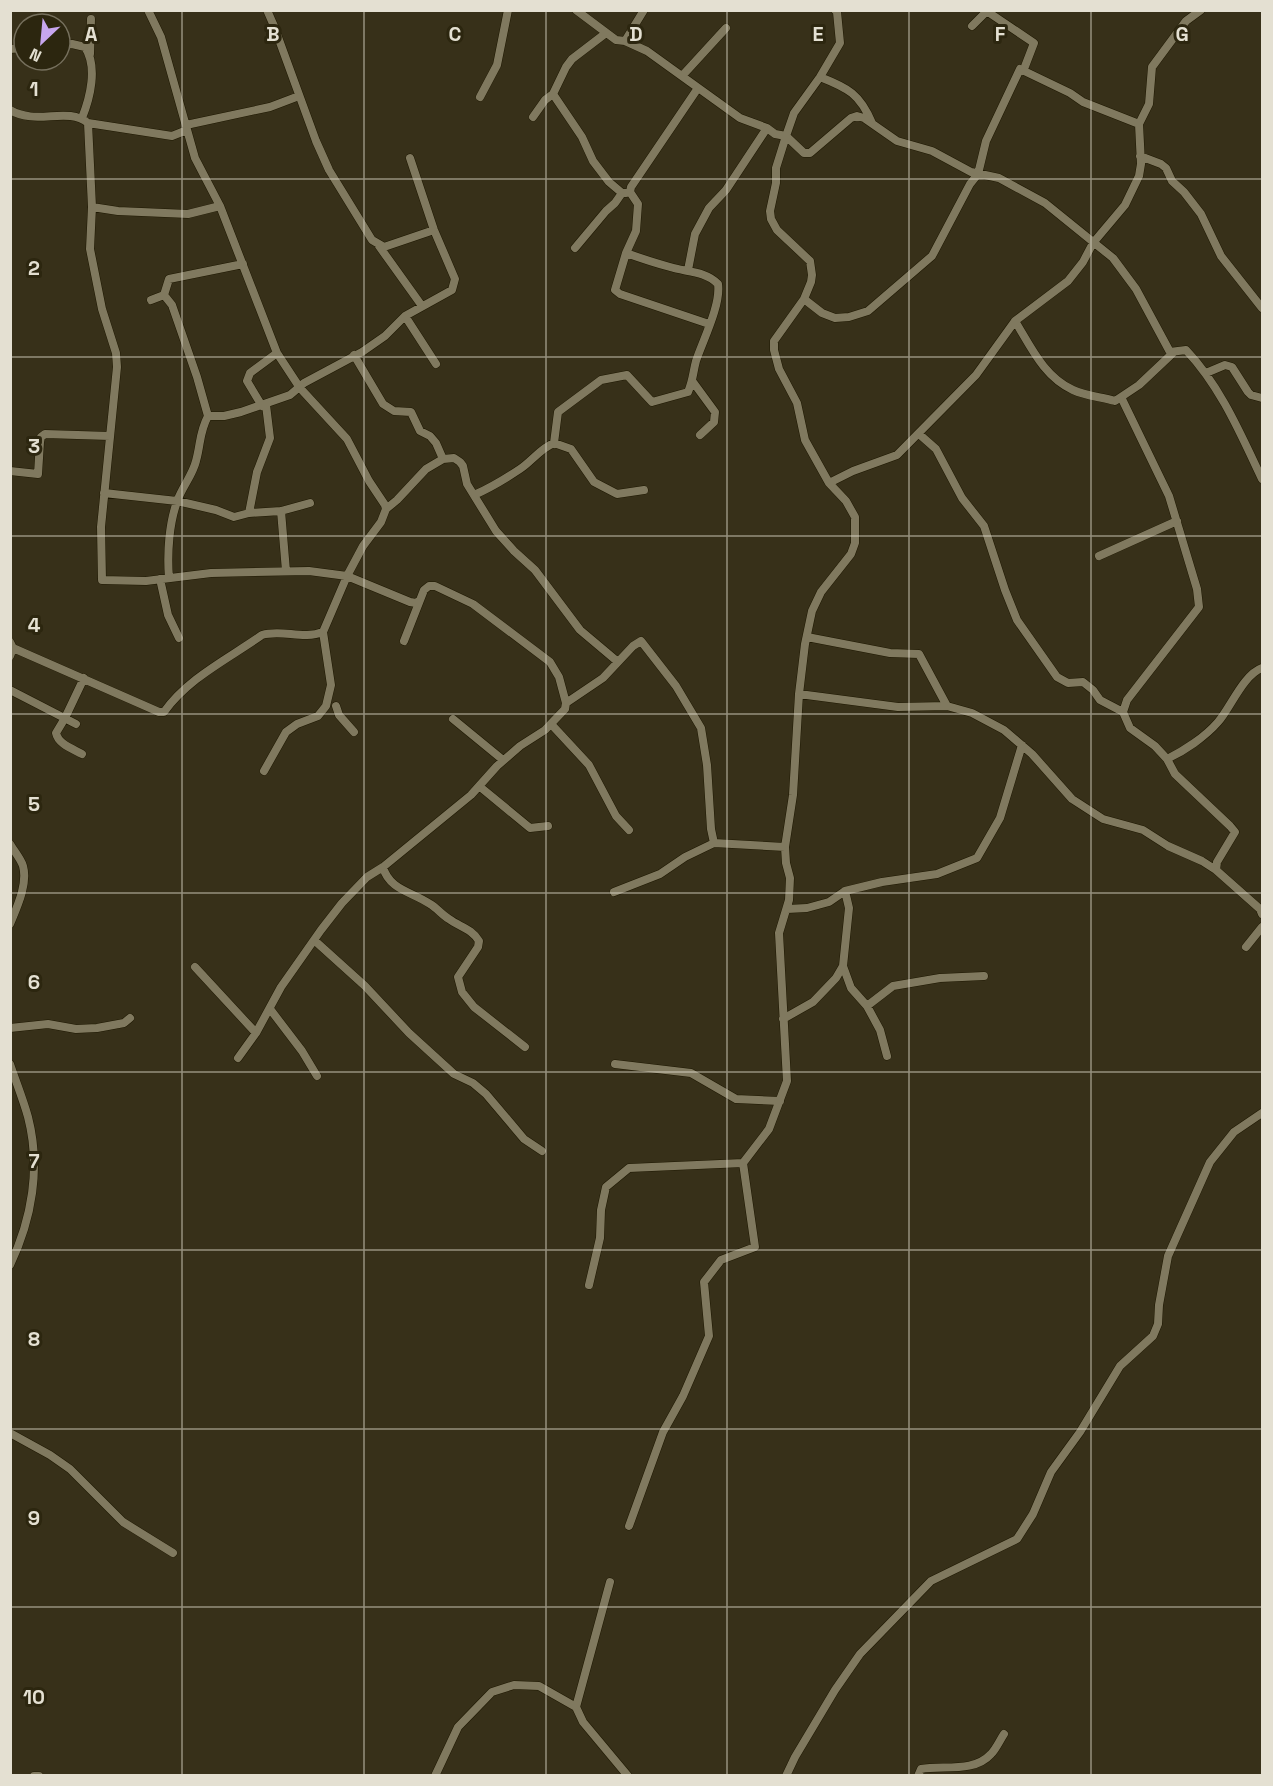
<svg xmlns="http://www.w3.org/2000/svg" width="1273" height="1786" font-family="'Space Grotesk',sans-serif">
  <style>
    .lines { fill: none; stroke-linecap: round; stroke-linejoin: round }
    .street-casing { stroke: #1e1802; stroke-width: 9 }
    .street { stroke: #80795f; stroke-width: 8 }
    .grid { fill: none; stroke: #e4e0d2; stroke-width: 1.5; stroke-opacity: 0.55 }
    .grid-label { font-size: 20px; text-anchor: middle; font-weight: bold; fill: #e4e0d2; stroke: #2c260f; stroke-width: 6; stroke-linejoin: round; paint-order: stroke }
  </style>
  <rect width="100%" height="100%" fill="#373019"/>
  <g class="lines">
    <defs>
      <path id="street" d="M148 10 161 37 195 158 220 206 277 353 300 388 347 439 369 481 385 505 386 509
        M267 10 274 26 316 141 329 170 372 240 384 247 434 230
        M576 10 616 40 625 41
        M835 10 837 12 840 43 820 77 794 113 786 136 804 153H810L851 118 857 116 864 118 897 141 932 151 971 172 999 178 1045 203 1113 258 1136 289 1170 352 1186 350C1221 387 1241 435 1262 479
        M988 12 1034 43 1024 69
        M972 26 988 10
        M60 45 72 44 85 47C98 67 90 98 82 118
        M10 49 24 48
        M90 54 91 19
        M682 76 726 28
        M820 77C848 88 860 94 872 123
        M553 94 582 137 593 161 609 182 622 193
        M480 97 497 65 508 10
        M10 110C37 126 67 106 88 123L172 136 187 130
        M533 117 545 100 553 94 566 67 572 59 606 33
        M88 123 92 207 90 249 102 309 116 353 117 367 101 527 102 580 146 581 211 573 309 571 347 576 410 602 416 603 419 601
        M186 125 270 107 299 96
        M1140 156 1161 164 1166 168 1172 181 1184 192 1201 214 1221 256 1262 308
        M92 207 118 211 188 214 220 206
        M379 246 422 306
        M575 248 606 211 615 203 622 193H626
        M626 253 615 290 620 294 709 324
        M688 270 695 234 709 208 726 190 767 128
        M164 295 172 305 197 377 208 416C199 433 201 443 196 461 193 474 183 486 178 499 169 522 167 553 169 578
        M164 295 169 279 243 264
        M804 299 822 313 835 318 849 317 868 311 932 256 970 184 978 174 986 141 1020 69 1070 93 1083 102 1139 124
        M151 300 164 295
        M405 316 436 364
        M1015 321C1031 347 1044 377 1073 390 1086 396 1102 397 1115 401L1139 385 1174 352
        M354 355 383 404 394 411 411 412 420 431 430 436 436 443 443 459
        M1206 373 1225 365 1232 367 1248 392 1251 395 1262 398
        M693 382 715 412 714 422 700 435
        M1121 397 1169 496 1197 589 1199 607 1127 700 1123 712 1130 728 1155 746 1167 759 1175 774 1230 826 1235 832 1217 862 1216 870 1260 909 1262 914
        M262 406 247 381 250 373 277 353
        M208 416H224L241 412 290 395 304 383 362 352 385 336 405 316 452 290 455 279 434 230 410 158
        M919 434 936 449 962 498 984 526 1005 590 1017 620 1057 677 1068 683 1083 682 1093 690 1100 700 1123 712
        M554 443 558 412 601 380 627 375 652 402 688 392C693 381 693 372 696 361 703 340 721 305 718 284 706 271 686 272 670 267 655 263 640 258 626 253L636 231 638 204 630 192 631 187 698 88
        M10 471 38 474 40 442 41 437 45 434 110 436
        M829 483 853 471 897 455 976 375 1015 321 1068 281 1083 262 1093 243 1125 205 1139 176 1141 164 1139 124 1149 104 1152 67 1186 21 1201 10
        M104 493 177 501 216 510 234 517 249 513 281 511 310 503
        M474 495C490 488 505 479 520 469 532 461 541 448 554 443L571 449 594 482 617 494 644 490
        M281 511 286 571
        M249 513 257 472 270 438 266 405
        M1099 556 1177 521
        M160 579 168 615 179 638
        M807 637 890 653 919 654 947 706 972 713 1004 730 1032 754 1072 799 1103 819 1143 830 1168 846 1202 861 1216 870
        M10 642 13 648 10 656
        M13 648 159 712H164C188 678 228 659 262 635 282 629 303 640 323 632
        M10 690 76 724
        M799 694 898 707 947 706
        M566 703 603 678 633 646 641 641 676 686 701 728 707 765 711 829 714 843
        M336 706 339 715 354 732
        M453 719 503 760
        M551 724 589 765 616 816 629 830
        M82 754C73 749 58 744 56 733L65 718 84 678
        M1167 759C1184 751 1205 737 1218 722 1231 707 1243 675 1262 668
        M264 771 286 732 297 724 318 716 326 706 331 685 323 632 347 576 363 546 381 522 386 509 397 500 426 469 443 459 454 458 460 462 463 466 467 484 496 531 514 551 535 570 580 630 618 662
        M479 786 530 828 548 826
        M10 844C14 851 21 859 23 866 28 884 17 907 10 924
        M383 867C389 890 413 892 430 904 437 908 442 915 449 919 460 927 472 929 479 941L478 947 458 977 462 992 474 1007 525 1047
        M614 892 660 874 685 857 714 843 785 847
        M787 909 807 908 829 902 845 891 882 882 937 874 977 858 1000 818 1022 745
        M314 940 365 986 409 1033 454 1074 473 1083 486 1094 524 1139 542 1151
        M1246 947 1262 927
        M843 966 851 988 867 1006 880 1030 887 1056
        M195 967 256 1033
        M867 1006 893 986 940 978 984 976
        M270 1009 302 1051 317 1076
        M783 1019 813 1002 836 978 843 966 849 908 845 891
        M10 1028 48 1024 76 1029 97 1028 124 1023 130 1018
        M238 1058 256 1033 281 987 321 930 342 903 367 877 383 867 471 795 497 766 520 746 545 730 565 709 566 703 559 677 550 662 473 604 435 586H429L424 590 404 641
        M10 1064C16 1082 23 1099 28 1117 41 1167 32 1219 10 1265
        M615 1064 691 1073 736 1099 780 1101
        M589 1285 600 1238 601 1210 606 1187 629 1168 743 1163
        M10 1433 50 1455 70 1469 123 1522 173 1553
        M629 1526 663 1432 683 1396 709 1336 704 1282 721 1260 755 1247 743 1163 769 1129 787 1081 779 933 789 900 790 878 786 863 785 847 793 795 799 694 805 644 812 611 821 592 851 554 855 543V517L846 501 829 483 805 440 797 403 779 369 774 350V341L804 299 811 282 812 275 810 261 777 230 771 219 770 211 776 183V168L786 136 775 134 767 128 740 118 647 51 625 41 644 10
        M576 1707 610 1582
        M34 1776H39
        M435 1776 458 1727 492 1692 514 1685 539 1686 576 1707 583 1722 628 1776
        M786 1776 795 1757 835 1690 860 1654 931 1581 1017 1539 1033 1514 1051 1472 1080 1432 1120 1366 1153 1336 1158 1324 1159 1305 1168 1256 1210 1162 1234 1132 1262 1113
        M918 1776 921 1769C943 1765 974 1773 991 1754 996 1749 1000 1740 1004 1734"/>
    </defs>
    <use href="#street" class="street-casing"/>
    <use href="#street" class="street"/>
  </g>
  <path class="grid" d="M182 10V1776M364 10V1776M546 10V1776M727 10V1776M909 10V1776M1091 10V1776M10 179H1262M10 357H1262M10 536H1262M10 714H1262M10 893H1262M10 1072H1262M10 1250H1262M10 1429H1262M10 1607H1262"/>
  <g class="grid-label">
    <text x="91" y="41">A</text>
    <text x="273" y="41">B</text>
    <text x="455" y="41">C</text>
    <text x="636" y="41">D</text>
    <text x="818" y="41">E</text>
    <text x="1000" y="41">F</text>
    <text x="1182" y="41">G</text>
    <text x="34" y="96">1</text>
    <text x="34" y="275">2</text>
    <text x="34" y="453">3</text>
    <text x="34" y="632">4</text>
    <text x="34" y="811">5</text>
    <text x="34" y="989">6</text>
    <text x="34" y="1168">7</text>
    <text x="34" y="1346">8</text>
    <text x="34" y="1525">9</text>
    <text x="34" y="1704">10</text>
  </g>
  <rect width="1273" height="1786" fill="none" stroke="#e4e0d2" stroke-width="24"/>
  <g transform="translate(42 42) rotate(206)"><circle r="28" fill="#2c260f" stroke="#76705d" stroke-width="1.5"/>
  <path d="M0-4.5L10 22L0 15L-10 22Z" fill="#c7a6ef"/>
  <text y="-9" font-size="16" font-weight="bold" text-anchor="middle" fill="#e4e0d2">N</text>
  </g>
</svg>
